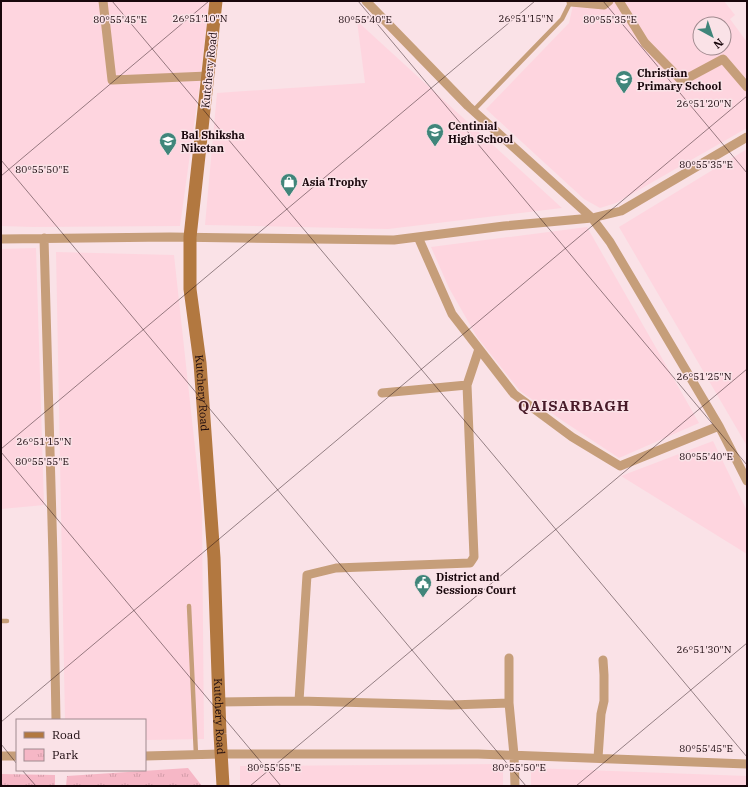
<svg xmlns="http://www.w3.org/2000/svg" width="748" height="787" font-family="'IBM Plex Serif',serif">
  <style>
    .built { fill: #fed5df; fill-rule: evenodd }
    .park { fill: url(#park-tufts) }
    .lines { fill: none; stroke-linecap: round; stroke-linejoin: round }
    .lane { stroke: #c69e7a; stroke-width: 4.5 }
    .street { stroke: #c69e7a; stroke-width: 9 }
    .secondary { stroke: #b27840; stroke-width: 13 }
    .ticks { fill: none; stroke: #19070c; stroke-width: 1; stroke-opacity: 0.45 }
    .labels { text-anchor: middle; stroke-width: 3; stroke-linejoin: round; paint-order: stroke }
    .street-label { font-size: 11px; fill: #19070c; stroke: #fae2e7 }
    .poi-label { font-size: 11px; font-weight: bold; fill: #19070c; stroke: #fae2e7; text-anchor: start }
    .district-label { font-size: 15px; font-weight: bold; letter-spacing: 1px; fill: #481b29; stroke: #fae2e7 }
    .ticks-label { font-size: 10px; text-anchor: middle; fill: #19070c; stroke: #fae2e7; stroke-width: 3; stroke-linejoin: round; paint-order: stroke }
  </style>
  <defs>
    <pattern id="park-tufts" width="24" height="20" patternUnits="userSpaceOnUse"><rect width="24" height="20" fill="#f6b7c6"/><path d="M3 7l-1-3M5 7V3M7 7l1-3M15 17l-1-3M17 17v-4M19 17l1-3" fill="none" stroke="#d29ca9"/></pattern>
  </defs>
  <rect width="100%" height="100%" fill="#fae2e7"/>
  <path class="built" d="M1 1H209L200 82 180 226 33 227 1 226Z
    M574 1H724L735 15 730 19 747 42V128L616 203 600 208 584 199 486 109 569 23ZM700 24H724V48H700Z
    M357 21 427 85 562 208 388 229 205 225 217 93 365 83Z
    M747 149V446L619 227Z
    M587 227 699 423 619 458 563 421 520 391 477 337 449 288 431 247Z
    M36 248 44 505 1 509V249Z
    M56 252 174 255 202 512 204 739 145 740V720H65Z
    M713 441 747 511V554L621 476Z
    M503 764V786H240V766Z
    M531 768 747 776V786H531Z"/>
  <path class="park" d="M188 768 202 786H66L67 776Z
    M1 774 55 775V786H1Z"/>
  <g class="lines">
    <path class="lane" d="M473 111 562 19 571 1
      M189 606 196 755
      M1 621H7"/>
    <path class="street" d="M103 1 112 80 208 76
      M366 1 468 106 592 218 610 242 719 426 747 481
      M619 1 645 43 682 81 723 59 747 87
      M571 2 604 5 609 1
      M418 237 452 314 514 394 572 437 620 466 719 426
      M44 238 53 557 56 720
      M1 239 170 237 394 240 504 226 592 218 621 211 747 137
      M382 393 467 385
      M509 658V703L514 755 515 786
      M299 701 307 575 336 568 470 563 474 557 467 385 479 349
      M219 702 299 701 451 705 509 703
      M1 756H17
      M145 756 220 754H478L747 764
      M598 758 601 714 604 701V675L603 660"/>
    <path class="secondary" id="s1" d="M216 1 190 237V289L200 363 214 558 220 734 223 786"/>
  </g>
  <path class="ticks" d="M112 1 747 757M358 1 747 465M603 1 747 173M1 160 526 786M1 176 209 1M1 449 535 1M1 452 281 786M1 722 747 96M1 744 17 764M22 770 36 786M250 786 747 369M576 786 747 643"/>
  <defs>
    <symbol id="school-pin" viewBox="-11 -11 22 30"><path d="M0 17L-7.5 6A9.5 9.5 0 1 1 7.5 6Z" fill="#40857a" stroke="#fae2e7"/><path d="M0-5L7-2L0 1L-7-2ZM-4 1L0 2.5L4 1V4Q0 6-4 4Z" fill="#fff"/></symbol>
    <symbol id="shop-pin" viewBox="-11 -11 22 30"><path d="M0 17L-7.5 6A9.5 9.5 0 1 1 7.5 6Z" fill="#40857a" stroke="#fae2e7"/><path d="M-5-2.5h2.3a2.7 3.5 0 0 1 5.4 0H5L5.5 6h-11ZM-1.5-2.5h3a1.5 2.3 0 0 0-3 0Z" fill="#fff"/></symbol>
    <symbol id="civic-pin" viewBox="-11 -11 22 30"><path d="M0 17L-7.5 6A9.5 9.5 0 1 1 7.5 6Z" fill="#40857a" stroke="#fae2e7"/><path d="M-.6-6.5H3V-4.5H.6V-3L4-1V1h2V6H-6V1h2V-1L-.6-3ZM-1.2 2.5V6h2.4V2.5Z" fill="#fff"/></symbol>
  </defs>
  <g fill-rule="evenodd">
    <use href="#school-pin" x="614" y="69" width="20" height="27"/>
    <use href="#school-pin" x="425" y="122" width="20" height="27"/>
    <use href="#school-pin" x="158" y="131" width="20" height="27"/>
    <use href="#shop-pin" x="279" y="172" width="20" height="27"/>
    <use href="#civic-pin" x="413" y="573" width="20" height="27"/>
  </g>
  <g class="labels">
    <g class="street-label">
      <text transform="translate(209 70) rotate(-84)" y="4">Kutchery Road</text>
      <text dy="4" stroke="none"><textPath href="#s1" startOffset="394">Kutchery Road</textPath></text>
      <text dy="4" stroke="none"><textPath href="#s1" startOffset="718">Kutchery Road</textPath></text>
    </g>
    <g class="poi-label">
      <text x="637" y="77">Christian<tspan x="637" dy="13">Primary School</tspan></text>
      <text x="448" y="130">Centinial<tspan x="448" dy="13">High School</tspan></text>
      <text x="181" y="139">Bal Shiksha<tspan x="181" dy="13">Niketan</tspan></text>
      <text x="302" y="186">Asia Trophy</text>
      <text x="436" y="581">District and<tspan x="436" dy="13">Sessions Court</tspan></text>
    </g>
    <g class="district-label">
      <text x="574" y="411">QAISARBAGH</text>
    </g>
  </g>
  <g class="ticks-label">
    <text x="200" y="22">26°51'10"N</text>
    <text x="526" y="22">26°51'15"N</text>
    <text x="610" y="23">80°55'35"E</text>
    <text x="120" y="23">80°55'45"E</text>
    <text x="365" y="23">80°55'40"E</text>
    <text x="704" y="107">26°51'20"N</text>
    <text x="706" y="168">80°55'35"E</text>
    <text x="42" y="173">80°55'50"E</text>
    <text x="704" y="380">26°51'25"N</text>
    <text x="44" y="445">26°51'15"N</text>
    <text x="706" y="460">80°55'40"E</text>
    <text x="42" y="465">80°55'55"E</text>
    <text x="704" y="653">26°51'30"N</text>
    <text x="706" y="752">80°55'45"E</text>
    <text x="274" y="771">80°55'55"E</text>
    <text x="519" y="771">80°55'50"E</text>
  </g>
  <rect width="748" height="787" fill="none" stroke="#19070c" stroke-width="4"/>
  <rect x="16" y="719" width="130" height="52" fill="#fae2e7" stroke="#a08a8f"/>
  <rect x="24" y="732" width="20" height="6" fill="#b27840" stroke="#a08a8f"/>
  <text x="52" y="739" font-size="12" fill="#19070c">Road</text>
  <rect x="24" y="749" width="20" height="12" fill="url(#park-tufts)" stroke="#a08a8f"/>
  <text x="52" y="759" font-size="12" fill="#19070c">Park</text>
  <g transform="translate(712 36) rotate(140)"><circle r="19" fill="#fae2e7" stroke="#a08a8f"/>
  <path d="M0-3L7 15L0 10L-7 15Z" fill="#40857a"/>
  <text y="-6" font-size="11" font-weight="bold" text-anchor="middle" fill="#19070c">N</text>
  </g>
</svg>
